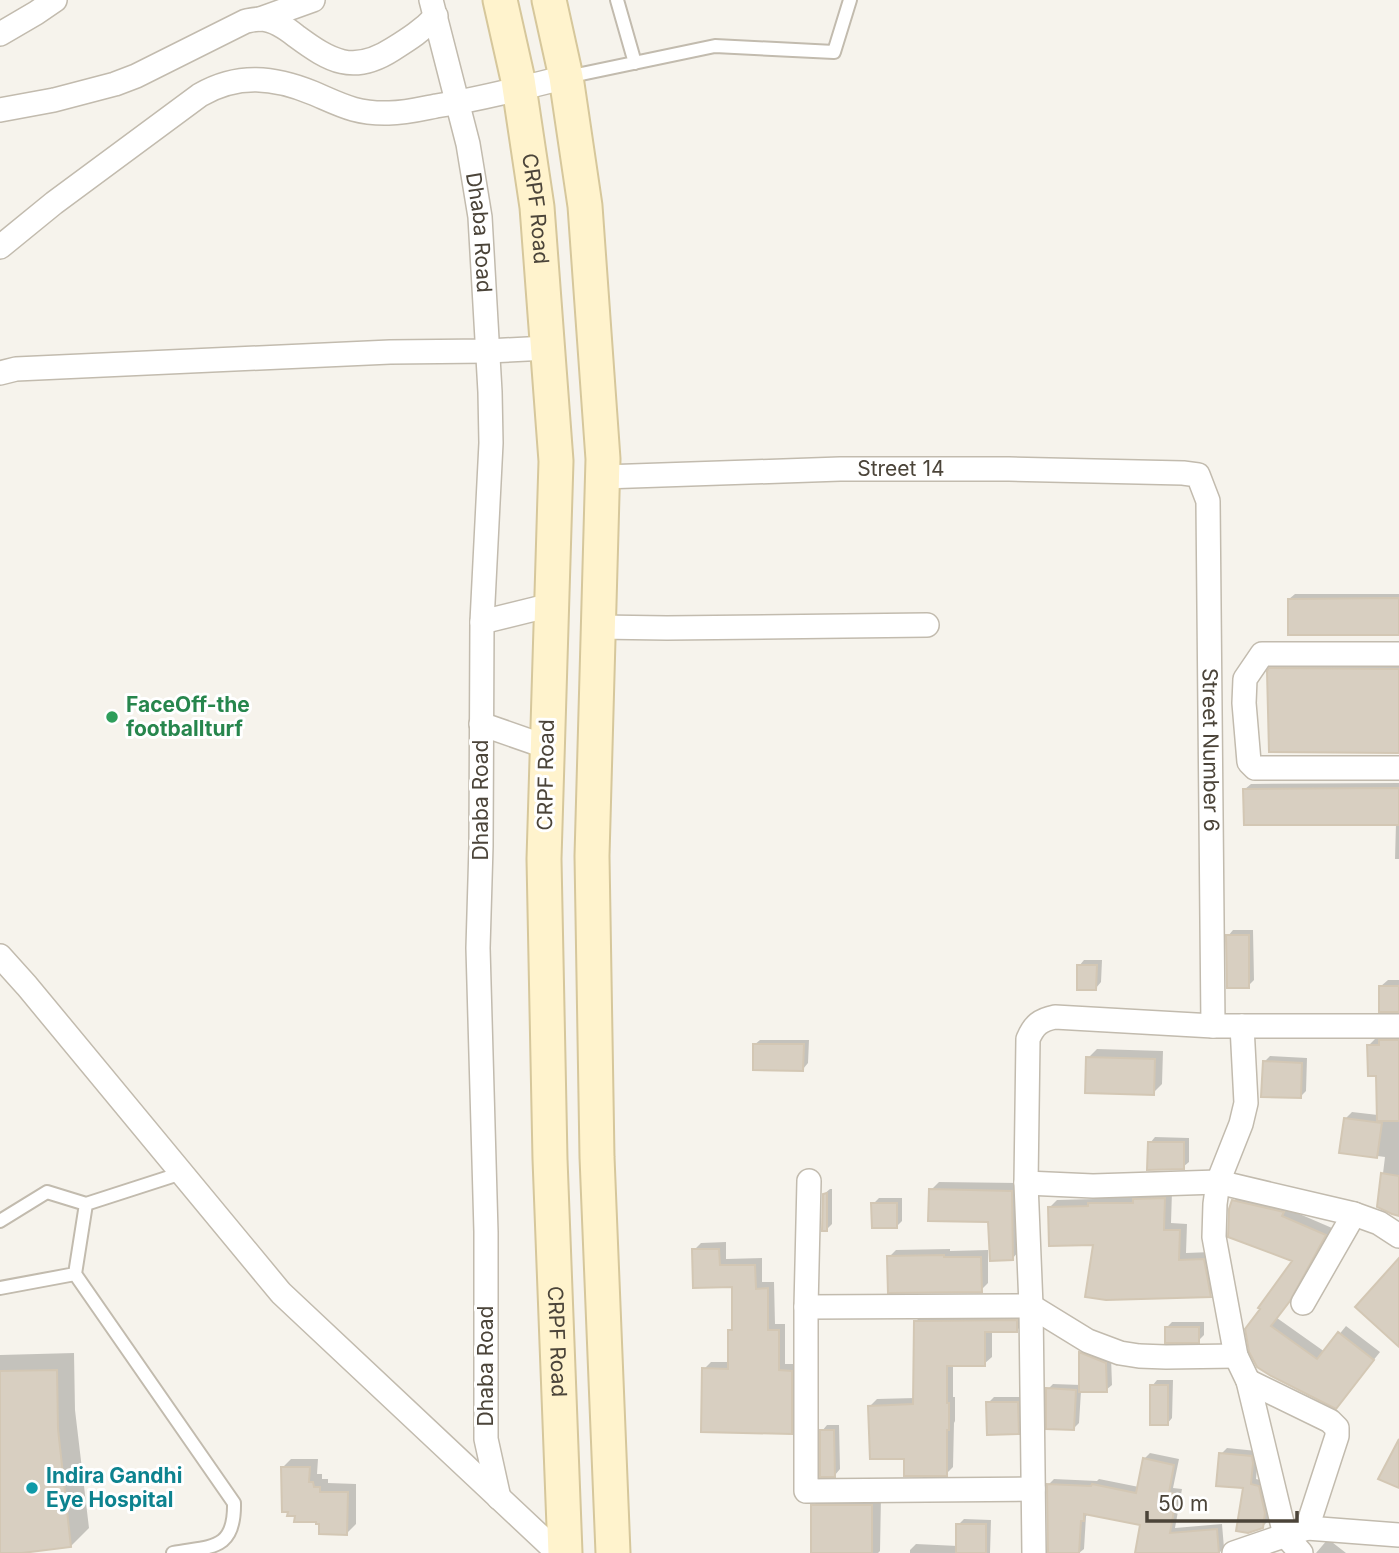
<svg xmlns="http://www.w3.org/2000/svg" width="1399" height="1553" font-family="Inter,sans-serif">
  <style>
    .shadow { fill: #0003 }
    .building { fill: #d8cfc1; stroke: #d3c7b4; stroke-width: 2 }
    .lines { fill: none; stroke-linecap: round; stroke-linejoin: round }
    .lane-casing { stroke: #c2bbae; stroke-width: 16 }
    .street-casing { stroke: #c2bbae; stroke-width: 26 }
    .secondary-casing { stroke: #d6c79b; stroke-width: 37 }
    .lane { stroke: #fff; stroke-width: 12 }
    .street { stroke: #fff; stroke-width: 23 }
    .secondary { stroke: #fff3cd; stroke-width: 33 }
    .leisure-dot { fill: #2e9e5b; stroke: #fff; stroke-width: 2.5 }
    .culture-dot { fill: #0f9aa8; stroke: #fff; stroke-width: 2.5 }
    .labels { text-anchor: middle; stroke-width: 6; stroke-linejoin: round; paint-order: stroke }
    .street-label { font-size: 21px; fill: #4b4439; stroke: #fff }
    .leisure-label { font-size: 21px; font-weight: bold; fill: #27864d; stroke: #fff; text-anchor: start }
    .culture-label { font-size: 21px; font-weight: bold; fill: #0d838f; stroke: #fff; text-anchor: start }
  </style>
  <rect width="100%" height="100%" fill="#f6f3ec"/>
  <path class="shadow" d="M1295 594H1399V633L1289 599Z
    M1277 663 1399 664V751L1271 669Z
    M1399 783V859H1395L1396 823 1245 789 1251 784Z
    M1233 930H1253L1254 980 1248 986 1228 936Z
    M1084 960H1102L1101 982 1096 988 1079 966Z
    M1388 980H1399V1011L1381 986Z
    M1388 1034H1399V1214L1379 1206 1385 1157 1341 1151 1346 1118 1352 1112 1378 1115V1074L1368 1046 1375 1039H1383Z
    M760 1040H809L808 1063 803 1069 754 1045Z
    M1097 1049 1163 1051 1162 1084 1153 1093 1088 1058Z
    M1270 1056 1307 1058 1306 1091 1300 1097 1264 1062Z
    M1155 1137 1189 1138V1162L1183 1167 1150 1143Z
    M939 1182 1020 1183V1250L1012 1259 990 1220 931 1190Z
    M830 1189H832V1224L827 1229 824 1194Z
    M1172 1191 1171 1223 1187 1224 1186 1253 1211 1252 1217 1288 1210 1295 1095 1243 1049 1208 1057 1200 1094 1199 1097 1196H1138L1142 1192Z
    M1241 1193 1288 1209 1332 1228 1296 1291 1277 1318 1325 1352 1346 1326 1380 1352 1343 1399 1251 1351 1295 1260 1234 1201Z
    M879 1198H902V1221L897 1226 873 1204Z
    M726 1242V1259L762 1258V1282H774L775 1324H785V1364H798V1425L791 1432 704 1369 711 1362H729L730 1331 734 1326V1286L694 1250 701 1243Z
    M950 1249V1251L988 1250V1283L981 1290 889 1257 896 1250Z
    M1024 1313V1323L1017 1330H992V1357L984 1364H953V1397H955V1421L954 1423 953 1467 946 1474 906 1457 870 1406 877 1399 915 1398 916 1321 923 1314Z
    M1172 1322H1204V1335L1198 1341 1166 1328Z
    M1086 1347 1111 1357 1112 1385 1106 1390 1081 1391 1079 1423 1073 1429 1048 1389 1053 1384 1081 1385V1353Z
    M74 1353 75 1410 89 1528 71 1546 0 1553V1355Z
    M1157 1380H1173L1172 1418 1167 1424 1152 1386Z
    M994 1397H1023V1427L1018 1433 988 1403Z
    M827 1425H839L840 1469 835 1475 822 1431Z
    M1227 1448 1257 1451 1258 1456 1256 1479 1264 1481 1270 1506 1268 1521 1262 1527 1245 1487 1221 1454Z
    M1150 1453 1179 1459 1173 1488 1182 1489 1175 1528 1222 1524 1224 1548 1219 1553H1136L1142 1523 1090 1513 1086 1516 1084 1549 1079 1553H1059L1049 1484 1054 1479 1097 1481 1099 1479 1139 1487 1144 1459Z
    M291 1459H318L317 1474H322V1479H328V1483L356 1484V1524L347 1533 296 1514 282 1468Z
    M822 1497H881L880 1551 878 1553H813V1506Z
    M964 1519 991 1520 990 1553H910V1550L916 1544 958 1546V1525Z
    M1328 1539 1346 1553H1316Z"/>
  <path class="building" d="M1399 598V635H1288V599Z
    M1269 668 1399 669V753L1269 752 1267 671Z
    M1399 788V825H1244L1243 789Z
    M1226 935H1249V988H1227Z
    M1077 965H1097L1096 990H1077Z
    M1379 986H1399V1012H1379Z
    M1379 1040H1399V1121H1377L1376 1076H1368L1367 1045H1379Z
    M753 1044H804L803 1071 753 1070Z
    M1086 1057 1155 1059 1154 1095 1085 1093Z
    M1263 1061 1302 1063 1301 1098 1261 1097Z
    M1344 1118 1382 1123 1377 1158 1339 1153Z
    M1148 1142H1184V1169L1147 1170Z
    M1381 1173 1399 1176V1216L1392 1214 1377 1207Z
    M929 1189 1012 1191 1013 1260 990 1261 988 1222 928 1221Z
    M827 1193V1231H822L823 1194Z
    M1165 1198 1164 1230H1180L1179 1260 1204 1259 1211 1297 1106 1300 1085 1297 1093 1245 1049 1246 1048 1207 1088 1206V1203H1133V1199Z
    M1232 1200 1284 1212 1282 1216 1326 1235 1290 1301 1271 1326 1317 1359 1338 1332 1374 1360 1336 1409 1271 1376 1257 1367 1249 1352 1245 1329 1260 1309 1258 1308 1292 1261 1228 1237 1229 1209Z
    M871 1203H897V1228H872Z
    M692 1249H719L720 1265H755L756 1289 768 1288V1330H779V1370L792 1371V1434L701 1432 702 1368 728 1369V1330H732V1287L693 1288Z
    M944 1255V1257H981L982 1292 888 1293 887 1256Z
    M1399 1258V1347L1355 1307Z
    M1017 1320V1332H985V1366H947V1403H949V1430H947V1476H904V1459H870L868 1406 913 1404 914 1321Z
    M1165 1327H1199V1343H1165Z
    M1079 1352 1106 1363 1107 1392H1079Z
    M57 1370 58 1429 71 1547 22 1553H0V1371Z
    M1150 1385H1168V1425H1150Z
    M1046 1388 1076 1390 1074 1430 1046 1429Z
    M986 1402H1018L1019 1434 987 1435Z
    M820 1430H834L835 1477H820Z
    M1399 1439V1488L1378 1479Z
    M1219 1453 1252 1456 1253 1463 1251 1484 1259 1486 1265 1513 1263 1528 1248 1533 1236 1531 1243 1488 1216 1486Z
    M1143 1458 1174 1465 1169 1493 1177 1494 1170 1533 1217 1529 1219 1553H1135L1140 1525 1084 1514V1521H1081L1079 1553H1048L1047 1484 1091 1486 1092 1484 1136 1493Z
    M281 1467H310L309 1482H313L314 1487H320V1492H348L347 1535 319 1534V1524H316V1522H294L295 1516H287L288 1512H282Z
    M811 1505H872V1553H811Z
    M956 1524H986V1553H956Z"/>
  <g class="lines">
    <defs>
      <path id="lane" d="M617 0 635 63
        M567 77 715 46 834 52 850 0
        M86 1204 75 1274 234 1503C235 1551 211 1546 173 1553
        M0 1221 47 1192 86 1204 182 1173
        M0 1288 75 1274"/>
      <g id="street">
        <path id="s1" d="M431 0 468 144 480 217 490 392 491 443 482 622 481 846 478 948 486 1232V1439L499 1498"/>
        <path d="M260 19 313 0"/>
        <path d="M0 34 36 13 55 0"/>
        <path d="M0 110 54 100 115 84 136 76 246 21C252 20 257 19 262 19 275 20 286 28 296 36 330 61 353 75 393 49 409 39 423 30 436 16"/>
        <path d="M0 247 54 203 200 95C238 73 274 77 313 93 341 105 356 114 389 113 405 113 421 109 436 106 480 99 523 88 566 77"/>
        <path d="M0 373 16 369 390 352 488 351 547 348"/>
        <path id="s2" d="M603 477 840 469H1009L1183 473 1198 475 1208 501 1213 1026"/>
        <path d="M482 622 551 605"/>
        <path d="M598 627 667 628 927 625"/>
        <path d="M1399 654H1262L1245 679 1244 703 1249 762 1255 768H1399"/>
        <path d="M481 724 547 747"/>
        <path d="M0 956 27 986 281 1293 558 1553"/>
        <path d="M1242 1026 1246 1103 1241 1124 1218 1182 1215 1204 1214 1237 1236 1356 1248 1381 1285 1535 1301 1553"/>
        <path d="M809 1181 806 1307V1491L1033 1489"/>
        <path d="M1026 1183 1093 1186 1218 1182 1354 1214 1379 1223 1399 1236"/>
        <path d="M1303 1303 1354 1214"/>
        <path d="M806 1307 1031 1306 1088 1341 1120 1353 1139 1356 1166 1357 1236 1356"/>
        <path d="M1307 1528 1399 1535"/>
        <path d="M1034 1553 1031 1306 1026 1183 1028 1039C1034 1025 1040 1020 1055 1017L1213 1026H1399"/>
        <path d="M1234 1553 1307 1528 1337 1436V1428L1330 1421 1248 1381"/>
      </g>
      <g id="secondary">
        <path id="s3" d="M500 0 518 80 537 207 556 461 544 859 550 1159 565 1553"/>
        <path d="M549 0 566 77 585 206 603 459 592 856 597 1157 613 1553"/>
      </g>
    </defs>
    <use href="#lane" class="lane-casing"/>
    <use href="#street" class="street-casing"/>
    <use href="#secondary" class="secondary-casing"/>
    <use href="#lane" class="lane"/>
    <use href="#street" class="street"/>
    <use href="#secondary" class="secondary"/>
  </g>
  <circle class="leisure-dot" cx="112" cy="717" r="7"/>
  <circle class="culture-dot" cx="32" cy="1488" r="7"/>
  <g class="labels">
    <g class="street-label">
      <text dy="7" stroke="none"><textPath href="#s3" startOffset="212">CRPF Road</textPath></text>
      <text dy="7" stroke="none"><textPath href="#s1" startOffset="238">Dhaba Road</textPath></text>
      <text dy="7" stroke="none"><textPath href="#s2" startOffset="298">Street 14</textPath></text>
      <text dy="7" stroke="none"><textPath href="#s2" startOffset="872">Street Number 6</textPath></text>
      <text transform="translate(546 775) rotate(-89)" y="7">CRPF Road</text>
      <text transform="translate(481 800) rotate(-90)" y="7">Dhaba Road</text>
      <text dy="7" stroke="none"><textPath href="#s3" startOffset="1346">CRPF Road</textPath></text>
      <text transform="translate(486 1366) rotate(-90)" y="7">Dhaba Road</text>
    </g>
    <g class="leisure-label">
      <text x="126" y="712">FaceOff-the<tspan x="126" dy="24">footballturf</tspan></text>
    </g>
    <g class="culture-label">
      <text x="46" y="1483">Indira Gandhi<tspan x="46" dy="24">Eye Hospital</tspan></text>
    </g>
  </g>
  <path d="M1147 1511v10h150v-10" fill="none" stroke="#4b4439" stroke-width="3.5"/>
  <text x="1158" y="1511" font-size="21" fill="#4b4439" stroke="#ffffff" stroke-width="5" paint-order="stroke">50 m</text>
</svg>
